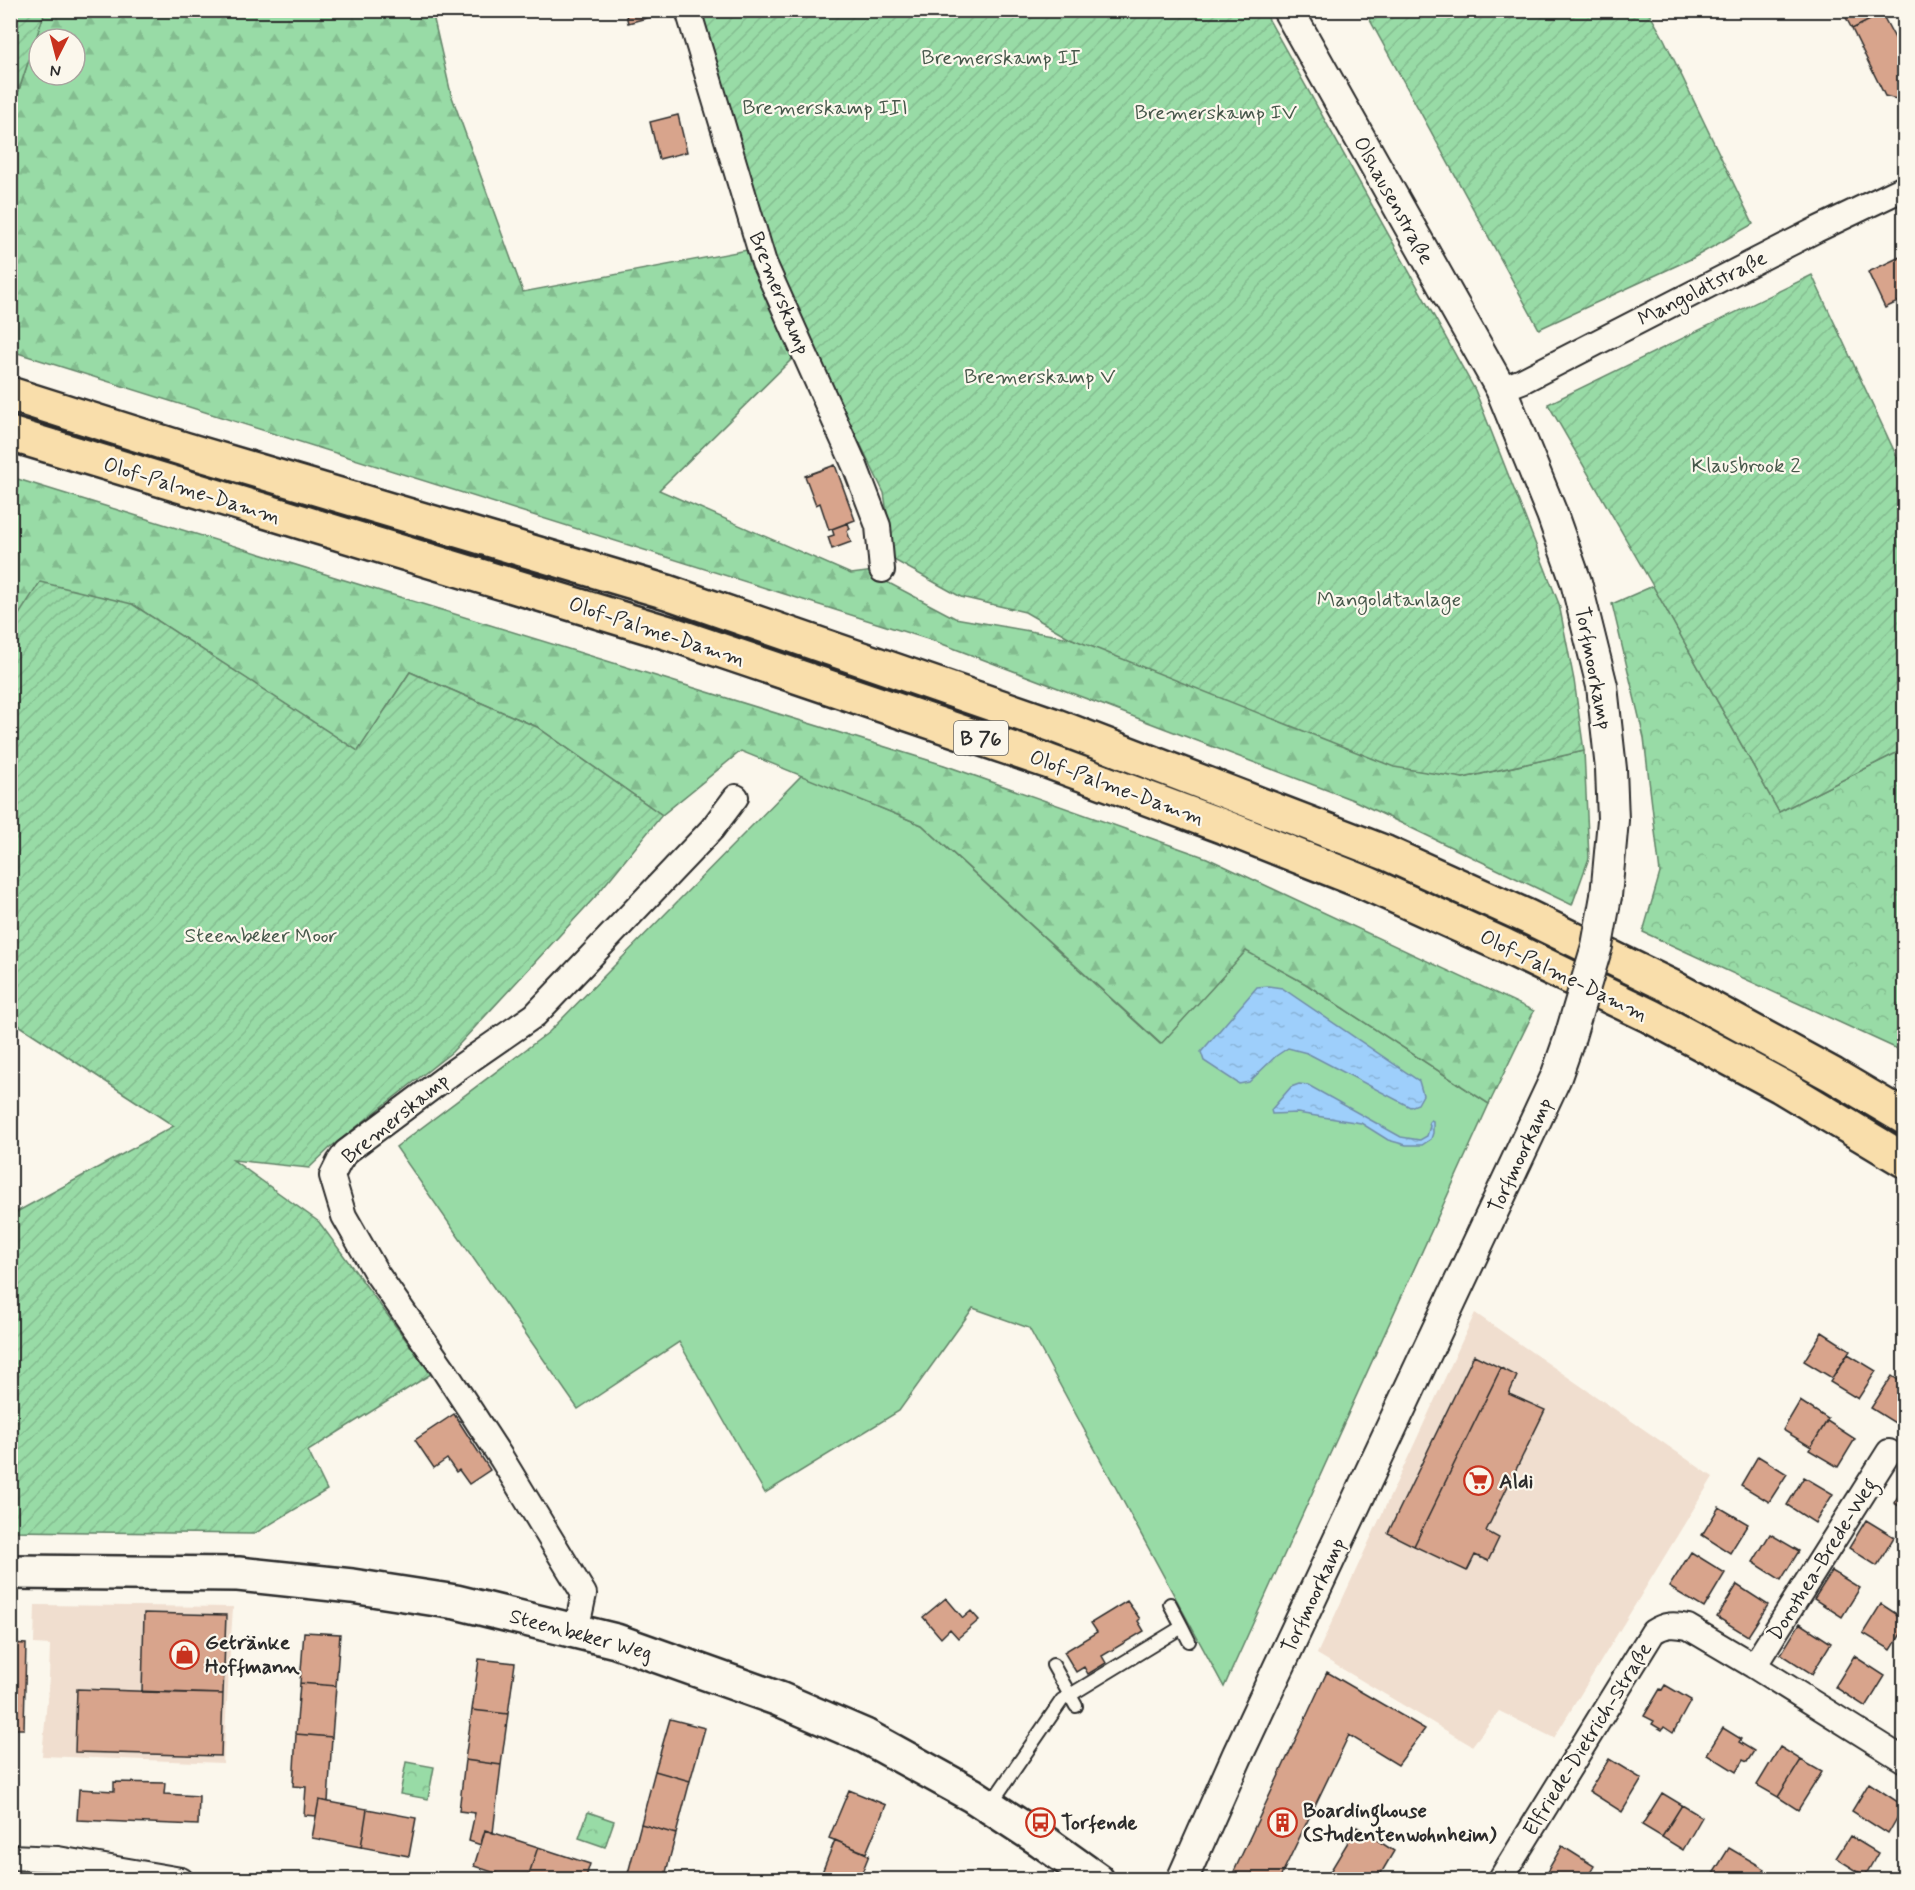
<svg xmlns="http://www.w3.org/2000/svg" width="1915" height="1890" font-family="Mynerve,sans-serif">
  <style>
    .built { fill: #f0decf }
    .grass { fill: #98dba6; stroke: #628368; stroke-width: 1.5 }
    .forest { fill: url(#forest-firs); stroke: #628368; stroke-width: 1.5; fill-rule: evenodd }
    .park { fill: url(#park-crowns); stroke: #628368; stroke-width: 1.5 }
    .garden { fill: url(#garden-furrows); stroke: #628368; stroke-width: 1.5 }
    .water { fill: url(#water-ripples); stroke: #708da8; stroke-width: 1.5 }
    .building { fill: #d8a48c; stroke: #2b2b2b; stroke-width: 1.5 }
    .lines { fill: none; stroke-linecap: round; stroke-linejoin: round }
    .service-casing { stroke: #2b2b2b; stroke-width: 16 }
    .minor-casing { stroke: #2b2b2b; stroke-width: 28 }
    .tertiary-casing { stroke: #2b2b2b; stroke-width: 34 }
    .secondary-casing { stroke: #2b2b2b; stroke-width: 38 }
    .trunk-casing { stroke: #2b2b2b; stroke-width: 38 }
    .service { stroke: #fbf7ec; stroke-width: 12 }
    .minor { stroke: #fbf7ec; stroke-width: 24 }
    .tertiary { stroke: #fbf7ec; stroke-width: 30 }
    .secondary { stroke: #fbf7ec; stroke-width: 33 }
    .trunk { stroke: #f9deab; stroke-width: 33 }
    .tertiary-bridge-casing { stroke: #2b2b2b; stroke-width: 34; stroke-linecap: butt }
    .tertiary-bridge { stroke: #fbf7ec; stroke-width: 30 }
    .labels { text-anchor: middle; stroke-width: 4.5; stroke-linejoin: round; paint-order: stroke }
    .shield { fill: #fbf7ec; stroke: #696865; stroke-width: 1.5 }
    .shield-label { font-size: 20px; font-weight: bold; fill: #2b2b2b }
    .park-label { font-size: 21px; fill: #46574a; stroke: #fbf7ec }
    .street-label { font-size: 21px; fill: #2b2b2b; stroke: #fbf7ec }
    .poi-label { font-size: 21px; font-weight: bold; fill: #2b2b2b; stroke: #fbf7ec; text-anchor: start }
  </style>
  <defs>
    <pattern id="forest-firs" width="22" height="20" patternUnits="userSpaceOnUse" patternTransform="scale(1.5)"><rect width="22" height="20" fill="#98dba6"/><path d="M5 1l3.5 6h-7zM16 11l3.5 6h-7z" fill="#83bc8f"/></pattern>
    <pattern id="park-crowns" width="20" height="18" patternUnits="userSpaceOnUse" patternTransform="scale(1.5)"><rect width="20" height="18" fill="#98dba6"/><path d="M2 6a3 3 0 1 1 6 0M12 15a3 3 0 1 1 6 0" fill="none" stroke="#83bc8f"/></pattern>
    <pattern id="garden-furrows" width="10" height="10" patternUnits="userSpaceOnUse" patternTransform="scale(1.5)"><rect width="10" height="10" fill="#98dba6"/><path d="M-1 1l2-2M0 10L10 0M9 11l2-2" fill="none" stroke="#83bc8f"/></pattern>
    <pattern id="water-ripples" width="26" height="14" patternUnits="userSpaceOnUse" patternTransform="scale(1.5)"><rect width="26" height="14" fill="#9ecffb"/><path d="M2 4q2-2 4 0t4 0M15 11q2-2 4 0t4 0" fill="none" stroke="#88b2d7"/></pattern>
  </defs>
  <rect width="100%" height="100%" fill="#fbf7ec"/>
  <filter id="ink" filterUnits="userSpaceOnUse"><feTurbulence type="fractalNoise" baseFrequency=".0167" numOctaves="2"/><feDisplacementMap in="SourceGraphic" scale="12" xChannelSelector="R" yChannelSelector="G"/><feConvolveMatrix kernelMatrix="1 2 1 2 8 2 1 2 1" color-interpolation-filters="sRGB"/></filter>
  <g filter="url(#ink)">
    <path class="built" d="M1475 1313 1713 1477 1554 1738 1499 1711 1472 1746 1317 1654Z
      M35 1605 233 1607 223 1763 42 1756 49 1678 50 1645 34 1644Z"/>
    <path class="grass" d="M802 775 922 825 1160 1044 1246 950 1306 984 1489 1104 1224 1687 1029 1328 973 1308 899 1411 765 1493 679 1342 578 1409 396 1147 549 1032Z"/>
    <path class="forest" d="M45 11H432L451 94 523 292 747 250 796 355 659 490 851 574 882 570 883 580 955 618 1070 638 1463 778 1584 751 1589 858 1572 905 1353 800 937 642 11 351V114ZM39 39H75V75H39Z
      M11 477 944 765 1207 858 1534 1011 1489 1104 1306 984 1246 951 1161 1044 922 825 741 751 662 815 537 727 410 672 358 752 132 604 11 627Z"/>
    <path class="park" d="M1653 586 1779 812 1904 749V1052L1643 932 1660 873 1644 738 1612 604Z
      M406 1762 434 1767 428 1799 400 1794Z
      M588 1812 614 1821 605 1847 579 1838Z"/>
    <path class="garden" d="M11 10 45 11 11 114 10 11Z
      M698 11H1264L1475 390 1559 604 1574 680 1584 751 1463 778 1394 767 1070 638 1025 612 961 597 894 560 884 493 766 250Z
      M1365 11H1648L1664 39 1753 224 1693 258 1539 329Z
      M1812 275 1904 472V749L1779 812 1653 586 1548 404Z
      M40 582 132 604 358 751 410 672 537 727 662 815 595 897 452 1052 332 1146 309 1168 233 1160 319 1222 431 1374 308 1451 327 1490 254 1534 11 1531V1215L174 1126 11 1020V627Z"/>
    <path class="water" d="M1268 986 1282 988 1419 1081 1423 1095 1418 1104 1410 1107 1307 1053 1288 1048 1276 1056 1249 1082 1239 1084 1204 1061 1201 1052 1257 987Z
      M1299 1084 1308 1085 1401 1137 1420 1140 1427 1136 1430 1126 1429 1122 1431 1120 1433 1121V1133L1431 1139 1422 1145H1406L1388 1140 1361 1123 1297 1113 1272 1114 1271 1110 1291 1087Z"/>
    <path class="building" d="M625 10H664L665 13 628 23Z
      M1842 10H1880L1882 14 1852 29Z
      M1882 14 1904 55V101L1885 96 1852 29Z
      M678 115 687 152 659 159 650 122Z
      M1904 255V299L1885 308 1868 272Z
      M835 465 855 520 829 530 820 503 816 505 805 476Z
      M848 523 850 529 847 531 851 542 832 549 828 537 834 535 832 529Z
      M1822 1332 1850 1350 1832 1378 1804 1361Z
      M1848 1354 1876 1371 1858 1399 1830 1382Z
      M1474 1355 1501 1368 1414 1546 1388 1533Z
      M1501 1368 1517 1376 1509 1394 1545 1410 1486 1531 1499 1538 1488 1561 1475 1555 1467 1571 1414 1546Z
      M1892 1376 1904 1384V1408L1895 1423 1871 1408Z
      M1800 1401 1828 1419 1811 1447 1783 1430Z
      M454 1414 490 1470 469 1484 459 1470 456 1472 447 1459 434 1468 415 1440Z
      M1827 1421 1855 1439 1838 1467 1809 1450Z
      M1758 1456 1787 1474 1769 1502 1741 1485Z
      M1804 1477 1833 1494 1815 1523 1787 1505Z
      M1904 1486V1509L1894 1503Z
      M1719 1507 1748 1524 1730 1553 1702 1535Z
      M1866 1520 1894 1537 1877 1566 1849 1548Z
      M1770 1534 1799 1551 1781 1580 1753 1562Z
      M1691 1552 1725 1573 1704 1608 1669 1587Z
      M1832 1571 1860 1588 1842 1617 1814 1599Z
      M1737 1585 1768 1605 1748 1636 1717 1617Z
      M946 1598 963 1618 971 1611 979 1620 958 1638 950 1629 941 1638 923 1617Z
      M1127 1601 1140 1619 1138 1621 1144 1631 1102 1656 1106 1663 1088 1674 1084 1667 1076 1672 1064 1652 1097 1632 1091 1623Z
      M1881 1604 1904 1619V1629L1891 1650 1863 1633Z
      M144 1613 226 1615 223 1694 142 1692Z
      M1800 1623 1831 1643 1812 1674 1781 1654Z
      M304 1632 340 1634 336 1686 300 1683Z
      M10 1643 26 1644 24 1729H16L15 1746H10Z
      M1854 1656 1885 1676 1866 1707 1835 1687Z
      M479 1659 515 1663 508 1714 472 1710Z
      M1327 1672 1425 1729 1398 1765 1349 1735 1279 1880H1230Z
      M300 1683 336 1686 332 1737 296 1734Z
      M1665 1685 1691 1700 1673 1733 1664 1727 1662 1730 1652 1724 1654 1721 1644 1716 1660 1689 1662 1690Z
      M77 1689 223 1694 221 1756 75 1752Z
      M472 1710 508 1714 501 1765 465 1760Z
      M670 1719 705 1728 690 1781 655 1771Z
      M1723 1728 1741 1739 1739 1742 1754 1751 1747 1762 1743 1760 1736 1772 1707 1754Z
      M296 1734 332 1737 328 1802 319 1800 316 1816 304 1815 306 1787 293 1786Z
      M1780 1747 1801 1760 1778 1797 1757 1785Z
      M1609 1759 1642 1779 1622 1812 1589 1791Z
      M465 1760 501 1765 493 1833 485 1830 481 1845 469 1841 475 1813 459 1811Z
      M1801 1760 1822 1772 1798 1810 1778 1797Z
      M655 1771 690 1781 676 1834 641 1824Z
      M114 1782 165 1783 164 1794 199 1796 198 1825 77 1820 79 1789 114 1791Z
      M1869 1783 1904 1806 1888 1834 1852 1811Z
      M849 1790 886 1805 866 1853 829 1838Z
      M1662 1793 1682 1805 1662 1837 1642 1825Z
      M319 1800 367 1809 361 1847 312 1838Z
      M1682 1805 1702 1817 1683 1850 1662 1837Z
      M367 1809 416 1818 409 1856 361 1847Z
      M641 1824 676 1834 664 1880H637L627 1877Z
      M1357 1827 1394 1851 1377 1880H1325Z
      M485 1830 538 1847 527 1880H517L474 1866Z
      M1850 1836 1878 1853 1865 1876 1836 1858Z
      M835 1840 869 1855 859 1880H819Z
      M1562 1846 1594 1866 1586 1880H1548L1544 1877Z
      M538 1847 590 1864 585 1880H527Z
      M1729 1848 1765 1869 1759 1880H1715L1711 1877Z
      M1898 1869 1904 1873V1880H1891Z"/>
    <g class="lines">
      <defs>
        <path id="service" d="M1170 1604 1182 1627
          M1053 1665 1076 1706
          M990 1805 1062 1700 1182 1627 1189 1641"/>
        <path id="minor" d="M688 10 764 263 855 466 878 526 882 570
          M1501 389 1522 381 1816 230 1904 188
          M576 1631 584 1594 502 1459 442 1367 377 1274 344 1216 332 1176 339 1162 346 1152 457 1069 535 1015 712 829 736 797
          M1754 1666 1889 1452
          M10 1857 58 1859 181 1880
          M1500 1880 1653 1632C1665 1624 1674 1624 1688 1627L1754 1666 1904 1760"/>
        <path id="tertiary" d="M1288 10 1501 389 1552 514 1576 582 1602 686 1611 769 1613 820 1606 896
          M1182 1880 1238 1754 1556 1077 1569 1040"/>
        <path id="secondary" d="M10 1572 238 1574 352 1586 456 1602 616 1641 779 1699 865 1736 972 1795 1041 1840 1097 1880"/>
        <path id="trunk" d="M10 394 184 449 667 592 1056 726 1386 853 1528 917 1670 986 1833 1075 1904 1117
          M10 434 672 634 1047 761 1222 826 1366 883 1505 946 1650 1016 1781 1086 1904 1160"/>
      </defs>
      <use href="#service" class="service-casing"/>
      <use href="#minor" class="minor-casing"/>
      <use href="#tertiary" class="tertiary-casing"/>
      <use href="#secondary" class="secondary-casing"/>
      <use href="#trunk" class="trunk-casing"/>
      <use href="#service" class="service"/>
      <use href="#minor" class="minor"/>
      <use href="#tertiary" class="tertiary"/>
      <use href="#secondary" class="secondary"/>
      <use href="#trunk" class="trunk"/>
      <defs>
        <path id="tertiary-bridge" d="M1569 1040 1597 946 1606 896"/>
      </defs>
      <use href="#tertiary-bridge" class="tertiary-bridge-casing"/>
      <use href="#tertiary-bridge" class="tertiary-bridge"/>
    </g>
  </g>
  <defs>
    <symbol id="supermarket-ring" viewBox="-11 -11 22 22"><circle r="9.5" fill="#fbf7ec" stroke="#c8321e" stroke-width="1.5"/><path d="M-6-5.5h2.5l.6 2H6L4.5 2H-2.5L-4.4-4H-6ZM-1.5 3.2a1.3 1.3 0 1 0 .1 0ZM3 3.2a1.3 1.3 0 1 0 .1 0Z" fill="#c8321e"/></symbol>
    <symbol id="shop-ring" viewBox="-11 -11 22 22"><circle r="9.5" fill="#fbf7ec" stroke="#c8321e" stroke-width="1.5"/><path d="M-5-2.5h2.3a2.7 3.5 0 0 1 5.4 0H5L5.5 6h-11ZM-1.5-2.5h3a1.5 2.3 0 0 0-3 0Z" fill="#c8321e"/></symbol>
    <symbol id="bus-ring" viewBox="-11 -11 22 22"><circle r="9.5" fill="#fbf7ec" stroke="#c8321e" stroke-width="1.5"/><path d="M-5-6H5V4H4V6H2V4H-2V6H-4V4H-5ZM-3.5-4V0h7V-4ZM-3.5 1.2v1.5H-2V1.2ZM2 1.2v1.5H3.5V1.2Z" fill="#c8321e"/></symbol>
    <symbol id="building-ring" viewBox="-11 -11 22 22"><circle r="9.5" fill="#fbf7ec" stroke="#c8321e" stroke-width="1.5"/><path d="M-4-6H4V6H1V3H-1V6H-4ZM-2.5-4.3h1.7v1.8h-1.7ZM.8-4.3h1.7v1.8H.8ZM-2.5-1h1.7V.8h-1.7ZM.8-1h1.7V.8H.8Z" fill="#c8321e"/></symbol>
  </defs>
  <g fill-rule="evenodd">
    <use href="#supermarket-ring" x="1462" y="1464" width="33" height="33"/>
    <use href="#shop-ring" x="168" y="1638" width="33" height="33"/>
    <use href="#bus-ring" x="1024" y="1806" width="33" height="33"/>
    <use href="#building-ring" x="1266" y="1806" width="33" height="33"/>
  </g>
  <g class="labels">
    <rect class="shield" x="954" y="721" width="54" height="34" rx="4.5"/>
    <g class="shield-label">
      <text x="981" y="745">B 76</text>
    </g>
    <g class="park-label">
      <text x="1001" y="64">Bremerskamp II</text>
      <text x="825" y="114">Bremerskamp III</text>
      <text x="1216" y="119">Bremerskamp IV</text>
      <text x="1040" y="383">Bremerskamp V</text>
      <text x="1746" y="472">Klausbrook 2</text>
      <text x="1389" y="606">Mangoldtanlage</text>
      <text x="261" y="942">Steenbeker Moor</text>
    </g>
    <g class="street-label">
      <text transform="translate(1394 200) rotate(61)" y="7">Olshausenstraße</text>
      <text transform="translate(1702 288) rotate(-27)" y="7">Mangoldtstraße</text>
      <text transform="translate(780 293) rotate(68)" y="7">Bremerskamp</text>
      <text transform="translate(192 490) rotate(17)" y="7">Olof-Palme-Damm</text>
      <text transform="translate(657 631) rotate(18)" y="7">Olof-Palme-Damm</text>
      <text transform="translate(1594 668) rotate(79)" y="7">Torfmoorkamp</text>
      <text transform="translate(1117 787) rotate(20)" y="7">Olof-Palme-Damm</text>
      <text transform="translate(1564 975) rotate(26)" y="7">Olof-Palme-Damm</text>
      <text transform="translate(395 1118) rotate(-39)" y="7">Bremerskamp</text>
      <text transform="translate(1520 1155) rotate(-65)" y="7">Torfmoorkamp</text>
      <text transform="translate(1822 1559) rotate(-58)" y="7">Dorothea-Brede-Weg</text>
      <text transform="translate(1313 1595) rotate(-65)" y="7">Torfmoorkamp</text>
      <text transform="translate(581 1634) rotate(15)" y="7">Steenbeker Weg</text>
      <text transform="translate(1587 1739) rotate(-58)" y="7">Elfriede-Dietrich-Straße</text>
    </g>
    <g class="poi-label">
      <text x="1499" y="1488">Aldi</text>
      <text x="205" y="1649">Getränke<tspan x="205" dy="24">Hoffmann</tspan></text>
      <text x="1303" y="1817">Boardinghouse<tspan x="1303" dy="24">(Studentenwohnheim)</tspan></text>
      <text x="1061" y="1829">Torfende</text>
    </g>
  </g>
  <rect width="1915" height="1890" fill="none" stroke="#fbf7ec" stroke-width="36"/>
  <rect x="18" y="18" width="1879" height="1854" fill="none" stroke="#2b2b2b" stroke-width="2" filter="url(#ink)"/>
  <g transform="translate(57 57) rotate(186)"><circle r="28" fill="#fbf7ec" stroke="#a8a59f" stroke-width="1.5"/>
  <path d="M0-4.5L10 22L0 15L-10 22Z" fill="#c8321e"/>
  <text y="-9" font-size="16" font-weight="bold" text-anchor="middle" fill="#2b2b2b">N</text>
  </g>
</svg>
